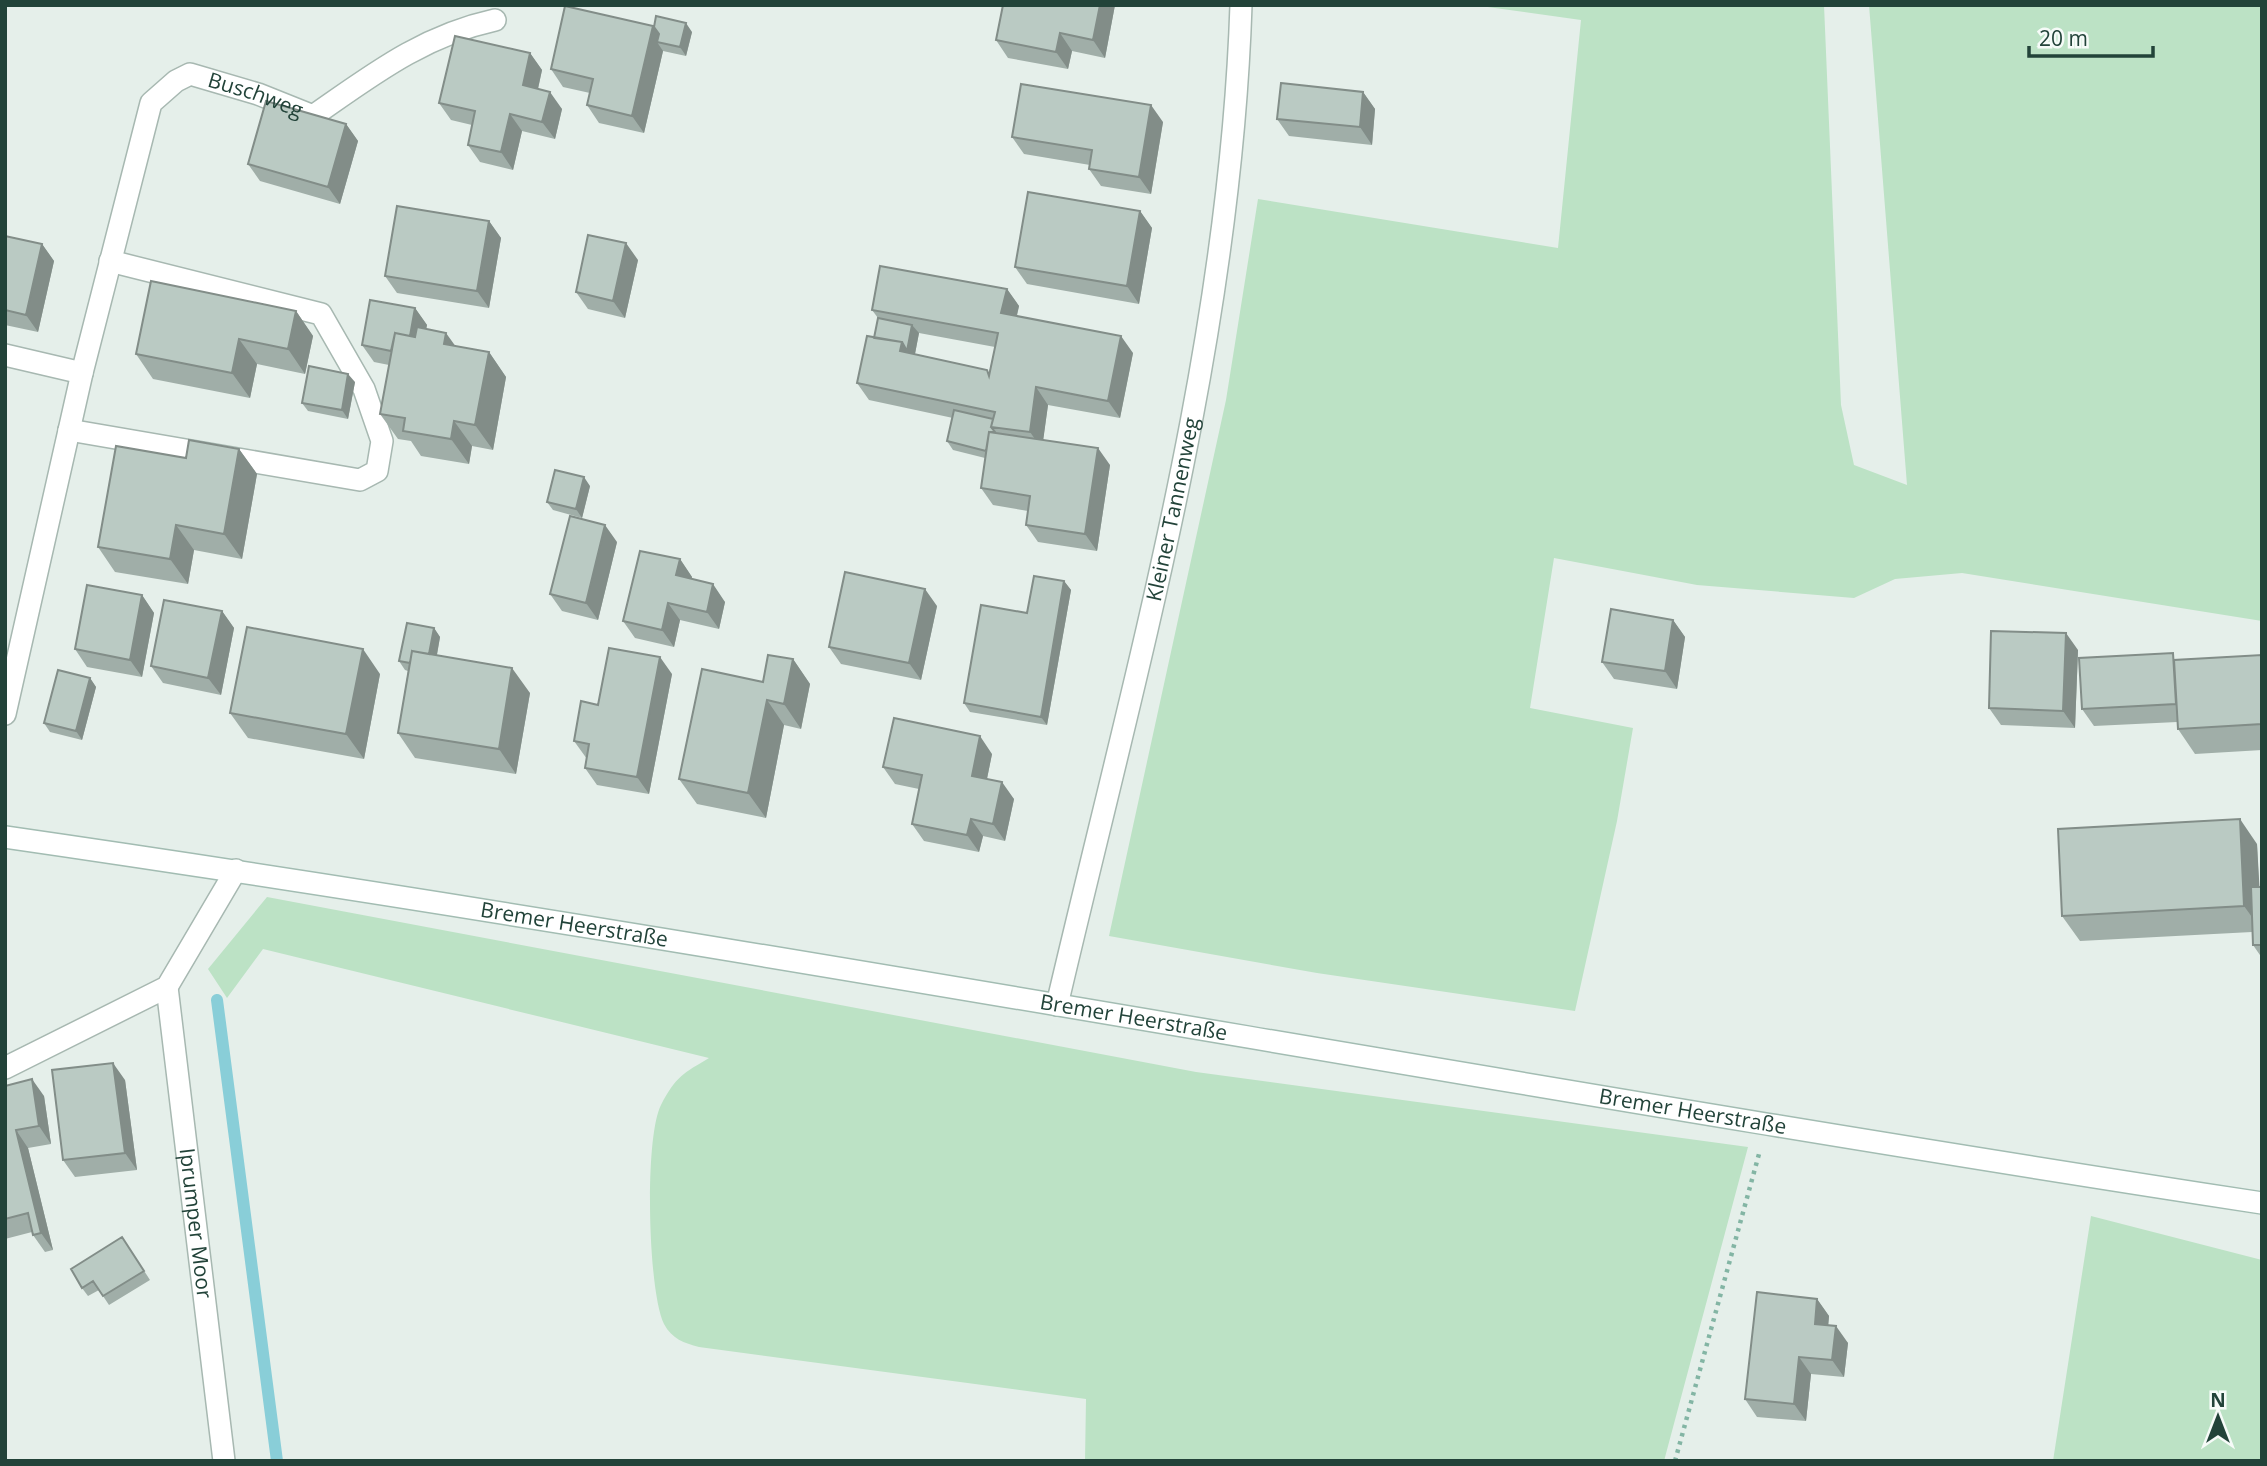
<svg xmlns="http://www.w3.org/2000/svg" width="2267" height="1466" font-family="'Open Sans',sans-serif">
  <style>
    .green { fill: #bce2c5 }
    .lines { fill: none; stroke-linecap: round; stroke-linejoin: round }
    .stream { stroke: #89ced8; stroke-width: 12 }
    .lane-casing { stroke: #a7b8b1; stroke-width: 24 }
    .street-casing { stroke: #a7b8b1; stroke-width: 24 }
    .secondary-casing { stroke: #a2bcb2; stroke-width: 24 }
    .path { stroke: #83b5a4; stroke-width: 4.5; stroke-dasharray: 3.5 5; stroke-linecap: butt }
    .lane { stroke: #fff; stroke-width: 21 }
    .street { stroke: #fff; stroke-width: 21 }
    .secondary { stroke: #fff; stroke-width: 21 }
    .wall { fill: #a0aea8; fill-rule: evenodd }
    .shaded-wall { fill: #828d88 }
    .building { fill: #bacac3; stroke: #828d88; stroke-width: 2 }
    .labels { text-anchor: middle; stroke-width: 7; stroke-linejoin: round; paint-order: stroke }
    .street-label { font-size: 21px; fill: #224339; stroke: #f6fbf8 }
  </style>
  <rect width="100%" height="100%" fill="#e5efea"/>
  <path class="green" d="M1473 5H1824L1841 405 1854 465 1907 485 1869 5H2262V621L1962 573 1895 579 1854 598 1697 585 1554 558 1530 708 1633 728 1617 821 1575 1011 1317 973 1109 936 1226 400 1258 199 1558 248 1581 20Z
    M267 897 1196 1072 1748 1147 1664 1461H1085L1086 1399 699 1347C684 1343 672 1339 664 1324 648 1292 644 1138 661 1105 676 1076 684 1073 709 1058L263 949 227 998 208 969Z
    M2091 1216 2262 1260V1461H2053Z"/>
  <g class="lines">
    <path class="stream" d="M217 1000 277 1461"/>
    <defs>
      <g id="lane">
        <path d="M69 430 360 480 377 471 382 441 364 389 321 314 110 261"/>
        <path id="s1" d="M167 987 224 1461"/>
      </g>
      <g id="street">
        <path d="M5 355 82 373"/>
        <path id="s2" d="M5 714 82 373 151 103 176 81 190 74 258 94 313 116C372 75 422 36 495 20"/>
        <path id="s3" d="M1057 1005C1134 676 1230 344 1241 5"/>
        <path d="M5 1068 167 987 236 870"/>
      </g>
      <g id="secondary">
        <path id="s4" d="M5 837C759 946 1509 1088 2262 1203"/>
      </g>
    </defs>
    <use href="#lane" class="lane-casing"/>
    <use href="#street" class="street-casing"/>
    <use href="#secondary" class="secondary-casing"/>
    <path class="path" d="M1675 1461 1759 1154"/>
    <use href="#lane" class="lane"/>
    <use href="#street" class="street"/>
    <use href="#secondary" class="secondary"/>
  </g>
  <path class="wall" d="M1115 5 1105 58 1072 51 1068 69 1008 58 996 40Z
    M654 27 692 32 686 56 663 51 644 133 599 123 587 105 590 93 563 87 551 69Z
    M530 53 542 70 538 89 562 109 555 139 522 131 513 170 480 162 468 145 472 125 451 120 439 103Z
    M1363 92 1375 109 1372 145 1289 136 1277 119Z
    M1163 122 1151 194 1101 186 1089 169 1090 165 1024 154 1012 137Z
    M346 124 358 141 340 204 260 181 248 164Z
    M1140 211 1152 228 1139 304 1027 284 1015 267Z
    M489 221 501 238 489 308 397 293 385 276Z
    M5 236 42 244 54 261 38 332 5 325Z
    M638 260 625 318 588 309 576 292Z
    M1007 289 1019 306 1017 316 1133 353 1120 418 1048 405 1043 440 1110 465 1097 551 1038 542 1026 525 1028 511 993 505 981 488 985 458 953 450 947 441 953 418 869 400 857 383 874 338 878 318 872 310ZM919 333 995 347 989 373 987 370 915 354Z
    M415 308 427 325 426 329 456 346 489 352 506 377 493 450 472 446 469 464 421 456 411 441 398 439 380 414 389 365 374 362 362 345Z
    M296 311 313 336 305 374 257 364 250 398 153 379 136 354Z
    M355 382 348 419 308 411 302 403Z
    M239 449 257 474 242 559 194 550 188 584 115 572 98 547 186 458Z
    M590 486 582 518 553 510 547 502Z
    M617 542 598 620 562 611 550 594Z
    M680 559 692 577 691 579 725 602 719 629 680 620 674 647 635 638 623 621Z
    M1064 581 1071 590 1047 725 970 712 964 703Z
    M142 595 154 613 142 677 87 667 75 649Z
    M937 606 921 680 841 664 829 647Z
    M222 611 234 628 221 695 163 683 151 666Z
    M1673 620 1685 637 1677 689 1614 679 1602 662Z
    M434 628 440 637 437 655 530 693 516 774 415 758 398 733 408 671 405 670 399 661Z
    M2078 650 2075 728 2001 725 1989 708Z
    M2262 655V750L2195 754 2178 729 2177 722 2094 726 2082 709 2178 660Z
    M793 659 810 684 801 729 784 725 766 818 697 804 679 779 763 682Z
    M380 674 364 759 248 738 230 713Z
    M672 674 649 794 597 785 585 768 587 759 574 741 598 705Z
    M90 678 96 687 82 740 50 732 44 723Z
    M992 754 987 779 1014 799 1005 841 983 836 979 852 924 841 912 824 919 789 895 784 883 767Z
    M2257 844 2259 887H2262V958L2253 945 2252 932 2080 941 2062 916Z
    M125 1080 137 1170 75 1177 63 1160Z
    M5 1086 44 1096 51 1144 28 1148 53 1250 45 1252 33 1235 32 1232 5 1239Z
    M128 1246 150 1280 109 1305 99 1290 88 1296 82 1288Z
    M1817 1299 1829 1316 1828 1325 1848 1343 1844 1377 1811 1374 1806 1421 1757 1417 1745 1399Z"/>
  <path class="shaded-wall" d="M1100 5H1115L1105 58 1093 40Z
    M686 23 692 32 686 56 680 47Z
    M653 26 665 43 657 42 663 51 644 133 632 116Z
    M1060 33 1072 51 1068 69 1056 52Z
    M530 53 542 70 535 102 523 85Z
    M550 92 562 109 555 139 542 122Z
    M1363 92 1375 109 1372 145 1360 127Z
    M1151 105 1163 122 1151 194 1139 177Z
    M510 114 522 131 513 170 501 152Z
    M346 124 358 141 340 204 328 187Z
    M1140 211 1152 228 1139 304 1127 286Z
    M489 221 501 238 489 308 477 291Z
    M626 243 638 260 625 318 613 301Z
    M42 244 54 261 38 332 26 315Z
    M1007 289 1019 306 1013 330 1001 313Z
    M415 308 427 325 420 360 408 342Z
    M296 311 313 336 305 374 288 349Z
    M912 325 919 333 912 369 900 351 902 342Z
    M446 333 464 358 444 344Z
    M1121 336 1133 353 1120 418 1108 401Z
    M239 339 257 364 250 398 232 373Z
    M489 352 506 377 493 450 475 425Z
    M348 374 355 382 348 419 342 410Z
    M1036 387 1048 405 1042 449 1030 432Z
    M454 421 472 446 469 464 451 439Z
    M1098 448 1110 465 1097 551 1085 534Z
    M239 449 257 474 242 559 224 534Z
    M584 477 590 486 582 518 576 509Z
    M176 525 194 550 188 584 170 559Z
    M605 525 617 542 598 620 586 603Z
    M680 559 692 577 688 593 676 575Z
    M1064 581 1071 590 1047 725 1041 717Z
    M713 584 725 602 719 629 707 612Z
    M925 589 937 606 921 680 909 663Z
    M142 595 154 613 142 677 130 660Z
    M668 603 680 620 674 647 662 630Z
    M222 611 234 628 221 695 208 678Z
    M1673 620 1685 637 1677 689 1665 671Z
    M434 628 440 637 433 676 427 667Z
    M2066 633 2078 650 2075 728 2063 711Z
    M363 649 380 674 364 759 346 734Z
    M660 657 672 674 649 794 637 777Z
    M793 659 810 684 801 729 784 704Z
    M512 668 530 693 516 774 499 749Z
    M90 678 96 687 82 740 76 731Z
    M767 700 784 725 766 818 748 793Z
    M980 736 992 754 984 793 972 776Z
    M1002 782 1014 799 1005 841 993 824Z
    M971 819 983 836 979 852 967 835Z
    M2240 819 2257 844 2262 931 2244 906Z
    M113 1063 125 1080 137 1170 125 1153Z
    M32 1079 44 1096 51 1144 39 1126Z
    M16 1130 28 1148 53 1250 41 1233Z
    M1817 1299 1829 1316 1827 1341 1815 1324Z
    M1836 1326 1848 1343 1844 1377 1832 1360Z
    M1799 1357 1811 1374 1806 1421 1794 1404Z"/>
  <path class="building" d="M1003 5H1100L1093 40 1060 33 1056 52 996 40Z
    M565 6 653 26 632 116 587 105 593 79 551 69Z
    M656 16 686 23 680 47 657 42 659 34 654 27Z
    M455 36 530 53 523 85 550 92 542 122 510 114 501 152 468 145 475 111 439 103Z
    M1281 83 1363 92 1360 127 1277 119Z
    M1021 84 1151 105 1139 177 1089 169 1092 150 1012 137Z
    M266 101 346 124 328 187 248 164Z
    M1028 192 1140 211 1127 286 1015 267Z
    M397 206 489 221 477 291 385 276Z
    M588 235 626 243 613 301 576 292Z
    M5 236 42 244 26 315 5 310Z
    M880 266 1007 289 1001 313 1121 336 1108 401 1036 387 1030 432 991 427 995 412 857 383 867 336 902 342 900 351 987 370 989 376 998 333 872 310Z
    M151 281 296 311 288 349 239 339 232 373 136 354Z
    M370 300 415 308 410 336 395 333 391 351 362 345Z
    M878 318 912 325 907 351 902 342 874 338Z
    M417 327 446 333 444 344 489 352 475 425 454 421 451 439 403 431 405 418 380 414 395 333 415 337Z
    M309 366 348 374 342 410 302 403Z
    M954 410 993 419 991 427 995 432H989L986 451 947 441Z
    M989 432 1098 448 1085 534 1026 525 1030 496 981 488Z
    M189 440 239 449 224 534 176 525 170 559 98 547 116 446 186 458Z
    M555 470 584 477 576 509 547 502Z
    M570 516 605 525 586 603 550 594Z
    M640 551 680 559 676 575 713 584 707 612 668 603 662 630 623 621Z
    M845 572 925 589 909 663 829 647Z
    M1034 576 1064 581 1041 717 964 703 981 605 1027 613Z
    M87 585 142 595 130 660 75 649Z
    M164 600 222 611 208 678 151 666Z
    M1611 609 1673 620 1665 671 1602 662Z
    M407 623 434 628 429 654 412 651 410 663 399 661Z
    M247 627 363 649 346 734 230 713Z
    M1991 631 2066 633 2063 711 1989 708Z
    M609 648 660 657 637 777 585 768 589 744 574 741 581 701 598 705Z
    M412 651 512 668 499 749 398 733Z
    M2173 653 2176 704 2082 709 2079 658Z
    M768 655 793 659 784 704 767 700 748 793 679 779 702 669 763 682Z
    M2262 655V724L2178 729 2174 660Z
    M58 670 90 678 76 731 44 723Z
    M894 718 980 736 972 776 1002 782 993 824 971 819 967 835 912 824 922 775 883 767Z
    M2240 819 2244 906 2062 916 2058 829Z
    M2251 887H2262V945H2253Z
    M113 1063 125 1153 63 1160 52 1070Z
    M32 1079 39 1126 16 1130 41 1233 33 1235 28 1213 5 1219V1086Z
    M122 1237 144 1271 103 1296 93 1281 82 1288 71 1269Z
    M1757 1292 1817 1299 1815 1324 1836 1326 1832 1360 1799 1357 1794 1404 1745 1399Z"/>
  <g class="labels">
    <g class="street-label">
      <text dy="7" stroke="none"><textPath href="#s2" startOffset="746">Buschweg</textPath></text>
      <text dy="7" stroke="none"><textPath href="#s3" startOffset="509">Kleiner Tannenweg</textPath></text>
      <text dy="7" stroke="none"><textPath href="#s4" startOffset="576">Bremer Heerstraße</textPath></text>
      <text dy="7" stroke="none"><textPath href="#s4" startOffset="1143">Bremer Heerstraße</textPath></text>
      <text dy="7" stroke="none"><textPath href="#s4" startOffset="1710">Bremer Heerstraße</textPath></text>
      <text dy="7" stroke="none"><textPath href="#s1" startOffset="238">Iprumper Moor</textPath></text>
    </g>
  </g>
  <rect width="2267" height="1466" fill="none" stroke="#224339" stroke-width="14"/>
  <g transform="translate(2218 1417)" stroke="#f6fbf8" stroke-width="5" paint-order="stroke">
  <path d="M0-5L12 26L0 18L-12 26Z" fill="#224339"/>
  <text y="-10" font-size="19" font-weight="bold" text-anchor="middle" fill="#224339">N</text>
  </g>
  <path d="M2029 46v10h124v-10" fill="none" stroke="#224339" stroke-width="3.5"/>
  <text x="2039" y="46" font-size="21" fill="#224339" stroke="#f6fbf8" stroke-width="5" paint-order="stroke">20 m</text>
</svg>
